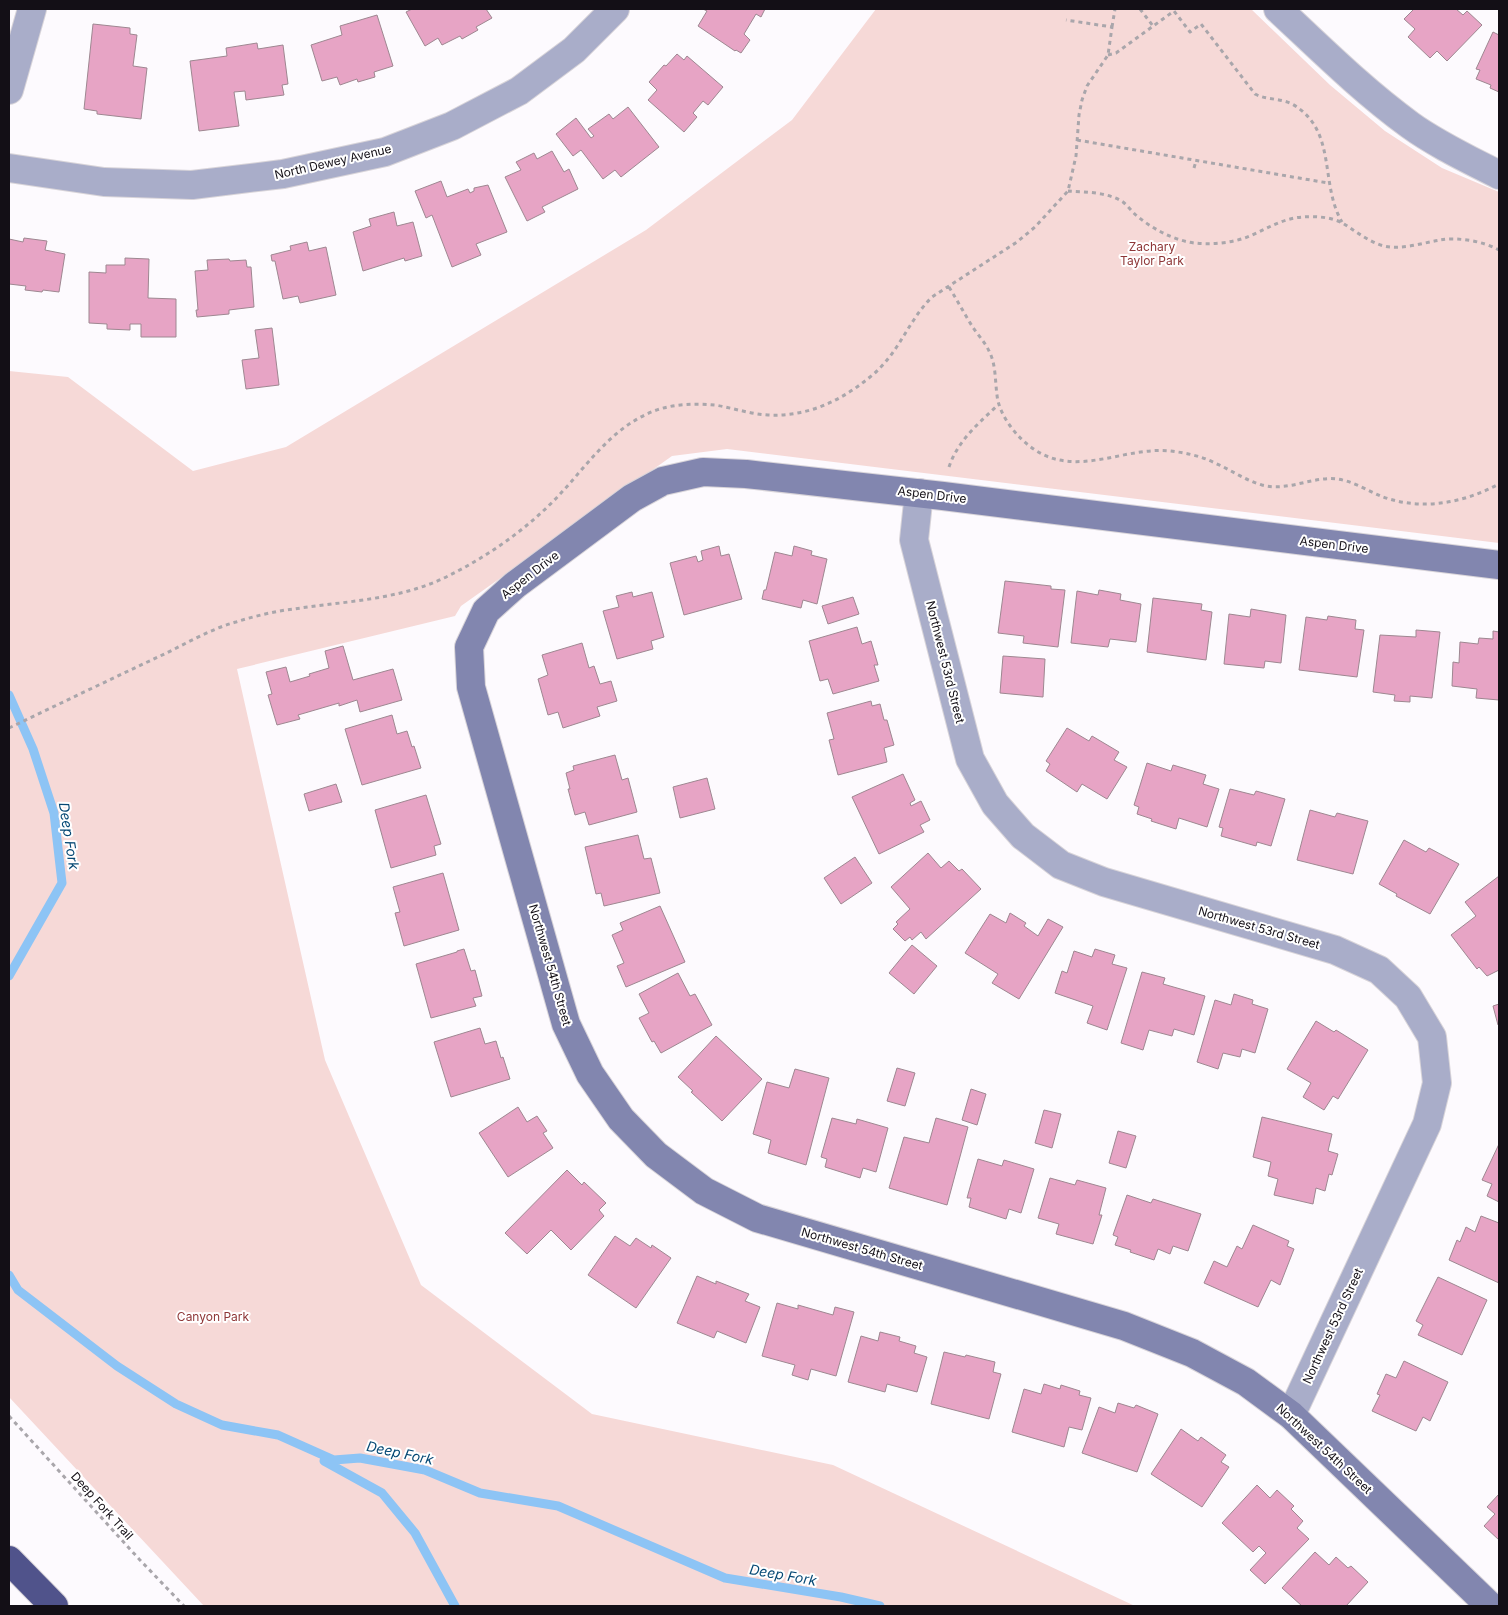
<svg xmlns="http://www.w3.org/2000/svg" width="1508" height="1615" font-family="Inter,sans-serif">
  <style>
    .green { fill: #f6d9d7 }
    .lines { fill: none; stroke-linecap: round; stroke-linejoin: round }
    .stream { stroke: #8dc4f5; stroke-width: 9 }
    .building { fill: #e7a4c5; stroke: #9e8791 }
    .street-casing { stroke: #d8d4d9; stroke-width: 30 }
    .secondary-casing { stroke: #d8d4d9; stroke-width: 30 }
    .highway-casing { stroke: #d8d4d9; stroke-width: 30 }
    .path { stroke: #a9a6ab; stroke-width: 3; stroke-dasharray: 4 4; stroke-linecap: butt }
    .street { stroke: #a9adc9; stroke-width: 28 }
    .secondary { stroke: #8286af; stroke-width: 28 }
    .highway { stroke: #50538b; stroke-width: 28 }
    .labels { text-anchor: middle; stroke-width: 4; stroke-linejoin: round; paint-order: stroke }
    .street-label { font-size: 12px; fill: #130f16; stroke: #fff }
    .park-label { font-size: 12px; fill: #8e3637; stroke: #fff }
    .water-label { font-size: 14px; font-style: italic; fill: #054874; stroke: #fff }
  </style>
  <rect width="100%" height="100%" fill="#fdfafe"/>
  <path class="green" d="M876 9H1251L1330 85 1385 131 1442 168 1499 192V543L727 449 672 456 461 606 455 616 237 669 325 1060 421 1285 592 1414 833 1465 1135 1606H204L9 1397V371L68 377 193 471 286 447 646 230 792 120Z"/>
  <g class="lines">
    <path class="stream" d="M9 695 33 749 54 813 62 883 9 976
      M9 1275 18 1290 117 1366 176 1404 222 1425 278 1435 334 1460 360 1458 425 1470 480 1493 558 1506 725 1578 841 1597 880 1606
      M324 1461 382 1493 415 1533 455 1606"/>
  </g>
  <path class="building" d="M412 9H486L492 18 476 27 478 30 462 39 460 36 442 45 438 38 425 46 406 12Z
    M703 9H765L761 17 756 14 744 34 750 40 741 53 736 50 735 51 698 26 707 11Z
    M1414 9H1456L1463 15 1467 11 1482 25 1447 61 1437 51 1430 58 1408 37 1415 29 1404 19Z
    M377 15 393 66 374 72 375 77 358 82 357 79 340 85 337 77 322 81 311 45 342 35 340 26Z
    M93 24 130 28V34L137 35 133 66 147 68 141 119 97 114V111L84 109Z
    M1493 32 1499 35V92L1490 88 1491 85 1476 79 1480 70 1476 69Z
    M257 43 258 49 283 45 288 84 282 85 284 95 246 100 245 91 234 92 239 126 199 131 190 61 227 56 226 48Z
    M677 54 684 60 687 56 723 87 708 105 703 101 693 113 697 117 684 132 648 100 657 90 649 82 664 65 666 66Z
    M628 107 659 147 621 177 615 170 603 179 581 150 573 156 556 134 576 118 591 138 594 136 588 129 609 114 613 119Z
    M552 151 564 172 569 169 578 189 542 207 545 212 527 221 505 177 521 170 516 162 534 153 537 159Z
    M441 181 447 197 468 189 470 193 474 191V188L488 185 507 232 476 244 481 255 452 267 432 215 426 218 415 191Z
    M394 212 397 226 413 222 422 256 405 261 404 258 363 271 353 232 371 226 369 219Z
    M24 238 47 241 45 250 65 254 59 292 43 290 42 292 25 290 26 286 9 284V239L23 242Z
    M307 242 309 251 326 247 336 295 300 303 298 296 283 299 275 261H272L271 255 291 250 290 246Z
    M125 258 149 259 148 298 176 299V337H141V324H130V330L107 329V324L89 323V272L106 273V265H125Z
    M229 259 230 261 246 260 247 267H251L254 307 229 310V314L197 317 196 310H198L195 271 208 270 207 260Z
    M272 328 279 385 246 389 242 360 259 358 255 330Z
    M719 546 721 556 729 554 742 599 684 615 670 563 696 556 698 562 703 560 701 551Z
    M794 546 812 551 811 555 827 559 817 604 803 600 801 608 762 599 764 590H766L775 552 792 556Z
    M1005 581 1051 586V589L1065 590 1058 647 1023 643 1024 636 998 633Z
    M1099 590 1121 594 1120 600 1141 604 1136 642 1110 639 1108 647 1071 643 1077 591 1098 595Z
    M632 592 633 597 652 592 664 637 651 641 653 649 617 659 603 611 619 607 616 596Z
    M853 597 859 614 828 624 822 606Z
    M1153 598 1202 604 1201 610 1212 612 1206 660 1147 652Z
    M1251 609 1286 615 1281 663 1265 661 1264 668 1224 664 1229 614 1250 617Z
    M1328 616 1356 620 1355 629 1364 630 1357 677 1299 670 1306 617 1327 620Z
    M857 627 862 644 871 641 878 665H874L879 681 833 694 828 679 820 681 809 641Z
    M1416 630 1440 632 1432 698 1410 696V702L1394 701 1395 695 1373 692 1380 635 1416 637Z
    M1493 631 1499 632V700L1476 698 1477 689 1452 686 1453 662 1459 663 1460 642 1478 644 1479 638 1493 639Z
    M582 643 589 668 594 666 600 684 611 681 617 701 597 707 600 716 563 728 558 712 548 715 538 679 548 675 542 655Z
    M343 646 353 680 393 669 402 700 360 712 357 700 339 706V703L298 715 300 719 277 725 268 695 272 694 266 672 286 667 290 682 310 676 309 674 329 668 325 651Z
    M1003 656 1045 659 1043 697 1000 693Z
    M871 701 872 706 880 704 884 720H887L894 745 884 748 887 762 838 775 829 740 834 739 827 713Z
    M392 715 397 734 407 731 412 747 414 746 421 768 362 785 345 729Z
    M1067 728 1089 741 1092 736 1119 752 1114 760 1127 767 1107 799 1082 784 1077 792 1046 771 1050 764 1046 761Z
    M615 755 622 780 628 778 637 812 589 825 585 812 575 815 568 789H570L566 773 574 770 573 766Z
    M1147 763 1171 771 1173 765 1206 775 1203 784 1219 789 1207 827 1179 818 1176 829 1151 821 1152 819 1137 814 1139 807 1134 805Z
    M903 774 915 800 910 803 911 806 921 801 930 820 920 825 924 832 879 854 852 797Z
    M707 778 715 809 680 818 673 787Z
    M336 784 342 802 309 811 304 794Z
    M1230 789 1254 795 1256 791 1285 799 1271 846 1257 842 1256 846 1221 836 1223 828 1219 827Z
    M426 795 441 844 434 846 436 855 391 868 375 810Z
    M1310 810 1335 817 1337 813 1368 821 1353 874 1297 860Z
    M638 835 644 859 651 858 660 893 604 906 601 893 596 894 585 847Z
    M1404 840 1426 852 1429 848 1459 864 1430 914 1396 896 1397 894 1379 884Z
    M928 853 941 868 949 861 959 871 962 869 981 889 926 939 921 932 912 940 910 937 905 941 893 929 898 924 896 922 910 909 891 887Z
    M855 857 872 883 841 904 824 878Z
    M443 873 459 930 404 946 395 913 400 912 393 887Z
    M1499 876V970L1487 976 1479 967 1477 969 1451 935 1476 916 1465 902Z
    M660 906 685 962 626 987 617 966 624 963 612 935 623 930 620 923Z
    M1010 913 1026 923 1024 926 1038 936 1048 919 1063 927 1019 999 992 983 998 974 965 953 990 914 1006 923Z
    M912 945 937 966 914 994 889 973Z
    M464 949 471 971 475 970 482 996 473 998 476 1006 431 1018 416 964 457 952V951Z
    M1095 949 1115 955 1112 964 1127 968 1107 1030 1087 1023 1093 1006 1055 993 1062 971 1067 973 1074 951 1092 957Z
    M1142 972 1165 978 1163 984 1205 996 1194 1035 1174 1029 1172 1036 1149 1030 1143 1050 1121 1043Z
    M678 973 690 996 695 994 712 1025 661 1053 654 1041 652 1042 639 1018 649 1013 639 994Z
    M1234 994 1253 1000 1252 1004 1268 1009 1255 1053 1242 1049 1240 1057 1223 1053 1218 1069 1197 1062 1215 1000 1231 1005Z
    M1499 1004V1025H1498L1493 1006Z
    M1316 1021 1334 1032 1336 1030 1368 1050 1338 1099 1333 1096 1324 1110 1303 1097 1311 1083 1287 1069Z
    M480 1028 485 1044 496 1041 501 1058 503 1057 510 1079 451 1097 434 1042Z
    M716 1036 762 1079 722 1121 691 1092 693 1091 678 1077Z
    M897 1068 915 1073 905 1106 887 1101Z
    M795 1069 829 1078 806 1165 768 1153 771 1140 753 1134 767 1082 789 1088Z
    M971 1089 986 1094 977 1125 962 1120Z
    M518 1107 527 1122 537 1116 547 1131 543 1133 553 1148 508 1177 479 1133Z
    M1044 1110 1061 1114 1052 1148 1035 1143Z
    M1262 1117 1332 1134 1328 1151 1338 1154 1332 1175 1329 1174 1325 1191 1316 1188 1313 1204 1274 1195 1278 1179 1268 1176 1271 1162 1253 1157Z
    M832 1118 856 1124 857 1119 888 1128 876 1172 863 1168 860 1178 825 1167 827 1159 821 1157Z
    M936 1118 968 1127 947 1205 889 1188 904 1137 929 1143Z
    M1118 1131 1136 1136 1126 1168 1109 1163Z
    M1499 1144V1202L1487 1196 1492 1184 1482 1180Z
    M978 1159 1002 1166 1004 1160 1034 1169 1021 1213 1009 1209 1006 1219 969 1207 971 1198H967Z
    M567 1170 582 1185 584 1182 606 1203 599 1210 604 1216 571 1250 551 1230 527 1254 505 1233Z
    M1050 1178 1075 1185 1077 1180 1106 1188 1099 1215H1102L1093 1244 1056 1234 1059 1224 1038 1218Z
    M1127 1195 1151 1203 1153 1199 1201 1214 1188 1251 1173 1246 1170 1254 1158 1249 1154 1260 1130 1252 1131 1250 1115 1245 1118 1237 1113 1235Z
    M1481 1216 1499 1223V1283L1449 1260 1457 1240 1460 1242 1466 1227 1475 1232Z
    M1253 1225 1289 1241 1287 1246 1294 1249 1280 1285 1271 1280 1258 1307 1204 1283 1214 1261 1227 1267 1237 1246 1242 1249Z
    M615 1236 630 1246 636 1238 651 1248 652 1245 671 1258 636 1308 588 1275Z
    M697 1276 716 1284V1281L749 1294 745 1301 760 1307 746 1343 717 1331 714 1338 677 1323Z
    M1438 1277 1487 1300 1462 1355 1418 1335 1423 1325 1416 1321Z
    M777 1303 798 1309V1305L833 1315 835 1307 854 1312 836 1376 811 1369 808 1380 792 1375 795 1365 762 1356Z
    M880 1332 900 1337 899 1341 916 1346 914 1353 927 1357 917 1392 887 1384 885 1392 848 1382 861 1336 878 1341Z
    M944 1352 965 1357 966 1355 995 1362 993 1372 1001 1374 989 1419 931 1404Z
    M1404 1361 1448 1382 1430 1421 1423 1417 1416 1431 1372 1411 1380 1395 1377 1394 1386 1374 1396 1378Z
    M1044 1384 1060 1389 1061 1385 1080 1391 1079 1395 1091 1398 1082 1430 1069 1427 1064 1447 1012 1432 1024 1389 1041 1394Z
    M1118 1403 1134 1408 1136 1405 1158 1414 1137 1472 1082 1453 1099 1407 1115 1413Z
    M1181 1429 1198 1441 1201 1437 1226 1455 1221 1462 1229 1467 1202 1507 1151 1474Z
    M1257 1485 1270 1498 1277 1490 1294 1506 1291 1509 1303 1521 1297 1528 1309 1539 1265 1584 1250 1570 1266 1553 1259 1546 1253 1552 1222 1523Z
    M1499 1494V1540L1484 1526 1495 1514 1487 1507Z
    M1315 1552 1329 1565 1336 1557 1348 1568 1351 1566 1368 1582 1346 1606H1302L1282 1588Z"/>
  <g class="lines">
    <defs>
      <path id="street" d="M1278 9C1321 49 1362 90 1410 125 1436 144 1470 160 1499 175
        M9 90 32 9
        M9 168 104 182 192 185 283 174 385 152 452 126 519 91 574 50 615 9
        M919 493 914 540 970 759 995 804 1023 836 1061 865 1104 882 1335 950 1379 970 1408 997 1432 1037 1437 1083 1427 1124 1291 1415"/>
      <path id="secondary" d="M1490 1606 1291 1415 1246 1382 1192 1353 1124 1326 757 1218 704 1191 656 1155 621 1119 590 1074 566 1024 471 687 469 647 486 611 515 585 632 498 663 481 703 472 746 474 943 496 1499 565"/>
      <path id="highway" d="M9 1560 54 1606"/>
    </defs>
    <use href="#street" class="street-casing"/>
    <use href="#secondary" class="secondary-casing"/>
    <use href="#highway" class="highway-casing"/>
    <path class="path" d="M1140 9 1153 26
      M1112 27 1115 9
      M1108 55 1116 53 1174 11 1190 32 1201 24 1255 94C1266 100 1280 98 1292 104 1338 130 1319 183 1342 222
      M1077 140 1328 183
      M1194 168 1196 161
      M1068 191C1085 192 1108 192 1123 202 1128 206 1132 212 1137 216 1153 229 1173 240 1194 243 1212 245 1233 243 1250 236 1268 228 1284 218 1303 217 1316 216 1333 217 1344 224 1357 232 1369 242 1384 246 1402 250 1422 243 1440 240 1458 237 1483 241 1499 250
      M949 287C957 300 964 313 972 326 977 334 985 342 989 351 996 364 995 381 997 395 999 416 1018 439 1035 450 1078 478 1125 446 1171 451 1186 453 1201 456 1215 463 1231 470 1245 480 1262 485 1288 492 1312 476 1337 479 1353 481 1368 491 1383 497 1423 511 1463 503 1499 484
      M949 467C958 440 979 423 999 404
      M9 728C59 704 109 680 158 657 184 645 210 629 236 622 255 616 275 611 294 609 346 601 402 600 450 575 490 555 531 526 561 493 588 464 610 431 647 414 667 404 693 403 715 405 733 408 750 414 768 415 807 417 841 401 870 377 899 354 907 322 932 297L1017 242 1035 227 1068 191 1076 156 1079 115 1082 100 1087 86 1108 55 1112 27 1066 20
      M9 1416 139 1559 184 1606"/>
    <use href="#street" class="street"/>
    <use href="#secondary" class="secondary"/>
    <use href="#highway" class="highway"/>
  </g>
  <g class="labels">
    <g class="street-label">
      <text transform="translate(333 162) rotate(-13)" y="4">North Dewey Avenue</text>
      <text transform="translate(932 495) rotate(7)" y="4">Aspen Drive</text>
      <text transform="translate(1334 545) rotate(7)" y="4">Aspen Drive</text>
      <text transform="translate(530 575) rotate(-38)" y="4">Aspen Drive</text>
      <text transform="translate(945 662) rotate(76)" y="4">Northwest 53rd Street</text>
      <text transform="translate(1259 928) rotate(16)" y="4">Northwest 53rd Street</text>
      <text transform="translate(550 965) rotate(74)" y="4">Northwest 54th Street</text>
      <text transform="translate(862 1249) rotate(16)" y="4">Northwest 54th Street</text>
      <text transform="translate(1333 1326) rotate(-65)" y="4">Northwest 53rd Street</text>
      <text transform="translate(1324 1449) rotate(43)" y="4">Northwest 54th Street</text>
      <text transform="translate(102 1506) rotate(48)" y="4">Deep Fork Trail</text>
    </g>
    <g class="park-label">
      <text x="1152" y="251">Zachary<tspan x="1152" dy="14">Taylor Park</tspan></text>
      <text x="213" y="1321">Canyon Park</text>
    </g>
    <g class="water-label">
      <text transform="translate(69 836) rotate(81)" y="5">Deep Fork</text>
      <text transform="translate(400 1453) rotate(12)" y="5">Deep Fork</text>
      <text transform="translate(783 1575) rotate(10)" y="5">Deep Fork</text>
    </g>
  </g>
  <rect width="1508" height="1615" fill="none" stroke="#130f16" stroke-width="20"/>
</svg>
